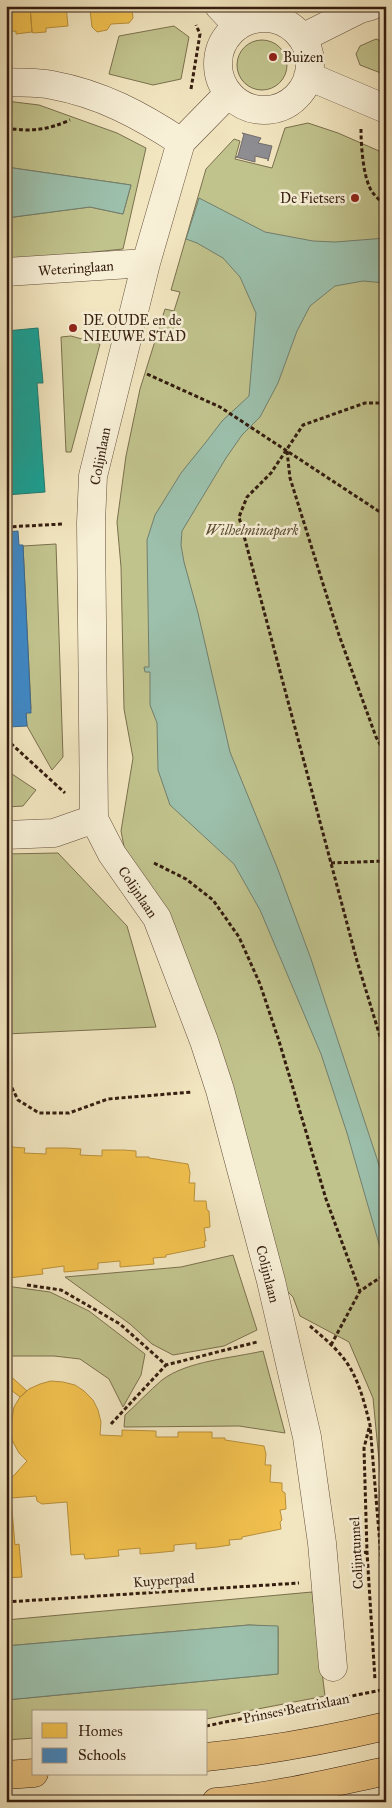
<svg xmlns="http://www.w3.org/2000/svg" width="392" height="1808" font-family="'IM FELL Great Primer',serif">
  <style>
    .green { fill: #c1c38d; stroke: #7a704e }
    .water { fill: #9cc0ac; stroke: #727f6d }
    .homes { fill: #f2c14e; stroke: #b9903b }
    .schools { fill: #3f88c5; stroke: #3c688e }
    .public { fill: #17a398; stroke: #207b6f }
    .industry { fill: #8d8d92; stroke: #726b6b }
    .building { fill: #dca988; stroke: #341d0f }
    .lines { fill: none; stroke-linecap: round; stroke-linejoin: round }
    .minor-casing { stroke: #644f3b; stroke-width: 29 }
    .major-casing { stroke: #341d0f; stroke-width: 29 }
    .path { stroke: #341d0f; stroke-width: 3; stroke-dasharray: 4 2.5; stroke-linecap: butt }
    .minor { stroke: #f7efd6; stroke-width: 28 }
    .major { stroke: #e9c380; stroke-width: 28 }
    .poi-dot { fill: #8f2418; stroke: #f7efd6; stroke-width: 2 }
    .labels { text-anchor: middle; stroke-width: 5; stroke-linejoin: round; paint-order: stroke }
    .poi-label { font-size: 14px; fill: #341d0f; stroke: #f7efd6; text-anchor: start }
    .street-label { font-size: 14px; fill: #341d0f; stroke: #f7efd6 }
    .park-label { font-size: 14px; font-style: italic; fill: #5e4f35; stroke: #f7efd6 }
  </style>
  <rect width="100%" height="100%" fill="#f2e6c0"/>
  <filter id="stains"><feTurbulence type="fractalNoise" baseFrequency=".004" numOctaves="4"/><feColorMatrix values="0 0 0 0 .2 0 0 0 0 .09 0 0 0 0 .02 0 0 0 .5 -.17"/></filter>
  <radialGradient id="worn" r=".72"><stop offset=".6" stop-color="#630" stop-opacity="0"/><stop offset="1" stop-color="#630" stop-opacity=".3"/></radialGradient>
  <path class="green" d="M174 26 189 37 181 79 153 85 109 74 119 36Z
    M376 39 386 43V75L360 65 356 54 360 46Z
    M237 65a25 25 0 1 1 50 0a25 25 0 1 1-50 0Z
    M6 101 39 105 117 133 146 148 123 249 6 261V218L90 207 123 214 131 185 6 167Z
    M308 123 338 133 386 154V1563C383 1537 376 1507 381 1481L373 1398 349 1342 300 1316 293 1297 286 1290 125 852 121 831 133 758 124 709 121 567 117 522 126 456 140 389 165 309 174 311 180 292 171 290 206 169 234 139 240 141 235 159 272 168 285 128Z
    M71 336 100 344 71 452H66L61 337Z
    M56 544 63 757 52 770 27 726 26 713 31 709 23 546Z
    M6 770 36 790 23 806 6 807Z
    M58 853 127 926 156 1027 6 1034V854Z
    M233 1255 257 1330 224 1346 173 1355 152 1344 130 1324 65 1277 181 1267Z
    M6 1286 50 1292 89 1311 145 1354 141 1375 123 1407 109 1379 80 1359 54 1356H6Z
    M263 1351 285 1433 239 1426 124 1427 125 1415C137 1404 149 1391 162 1380 187 1361 232 1358 263 1351Z
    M312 1592 325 1696 206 1719V1712H34V1738L6 1740V1700L278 1674V1627L249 1625 6 1646V1620Z"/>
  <path class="water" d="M6 167 131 185 123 214 90 207 6 218Z
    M199 198 265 232 313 241 335 242 386 238V283L363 281 335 286 310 306 297 331 278 383 260 417 242 435 226 458 182 531 181 545 184 562 198 613 230 752 277 867 311 959 386 1186V1268L347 1133 321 1054 260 910 234 864 170 805 158 770 157 723 150 705V672H145L144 667H149L147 540 155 515 181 473 206 442 222 421 249 396 256 313 240 277 223 258 197 243 186 239Z
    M249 1625 278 1626V1674L6 1700V1646Z"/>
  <path class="homes" d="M6 6H30L32 32 16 34V31L6 32Z
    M30 6H66L68 26 46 28V32L33 33 32 32Z
    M74 6H81V10L75 12Z
    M81 6H130L132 8 133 18 129 23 111 24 107 30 97 32 92 27 90 10H81Z
    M6 1128 10 1133 12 1147 25 1148 24 1153 46 1154V1148H67L81 1149 80 1155 102 1156V1150H124L136 1151V1157H149V1158L188 1164 190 1173 189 1183H195L194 1201H206L207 1210 209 1211 210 1227 204 1228 206 1241H204L205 1247 166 1255V1257L153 1258 154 1264 120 1267V1261L98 1263V1269L64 1272V1266L42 1269 43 1274 9 1278V1272H6Z
    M6 1372 27 1391 20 1397 6 1386Z
    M51 1381 63 1382 75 1385 84 1391 93 1400 98 1410 101 1422 100 1435 122 1436V1430L156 1431V1437H178V1432H212V1438H225V1440L264 1446 266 1454 265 1465H271L270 1482 282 1483V1491L285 1493 286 1509 280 1510 282 1520 280 1522 281 1529 242 1537V1539L229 1540 230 1545 217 1547 196 1549V1543L174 1545V1551L154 1553 140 1554V1548L118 1550 119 1556 98 1558 85 1559 84 1554 71 1555 67 1502 42 1504 37 1501 36 1496 11 1498 6 1494V1484L27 1461 19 1453 13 1442 10 1431 14 1407 20 1397 29 1389 40 1384Z
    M6 1494 11 1498 15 1545 19 1544 22 1577 6 1578Z"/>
  <path class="schools" d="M18 531 19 545H23L31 713H26L27 726 9 727 10 731 6 735V532Z"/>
  <path class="public" d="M38 328 43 383H37L45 492 6 495V331Z"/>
  <path class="industry" d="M242 133 261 138 258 143 272 146 268 161V159L255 156V162L236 157 238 156 244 134Z"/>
  <path class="building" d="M9 727H11V735L6 740V735L10 731Z"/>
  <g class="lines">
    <defs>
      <path id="minor" d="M219 6 238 26
        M218 64a46 46 0 1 1 92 0a46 46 0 1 1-92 0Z
        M302 38 360 9 371 6
        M308 76 386 109
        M6 82C21 83 38 82 52 85 101 94 140 115 181 142
        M228 94 181 142 146 263 93 476 91 523 94 819 112 854 157 918 204 1041 220 1090 271 1281 307 1437 322 1543 333 1667
        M6 272 146 263
        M6 835 54 833 94 819"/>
      <path id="major" d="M206 1757C267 1751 327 1740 386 1726
        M6 1775 34 1773
        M216 1802C273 1797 330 1783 386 1771"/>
    </defs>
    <use href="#minor" class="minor-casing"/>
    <use href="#major" class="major-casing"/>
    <path class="path" d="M191 89 200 34 196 25
      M6 128C32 132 47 130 70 120
      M361 129C361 145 363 174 370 188 373 195 381 201 386 206
      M147 374 220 407 386 516
      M386 403H365L303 425 271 473 247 497 239 517 357 961 386 1056
      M287 451 290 478 339 635 376 737 386 755
      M6 527 63 524
      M6 739 65 793
      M154 863 186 879 213 900 239 937 260 984 279 1041 326 1199 360 1291
      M331 863 386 861
      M6 1076 18 1100 39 1113H69L108 1099 192 1092
      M27 1285 61 1290 120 1324 166 1365 257 1342
      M310 1326C324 1338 339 1350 349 1366 360 1384 365 1405 370 1425L386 1618
      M331 1345 360 1291 381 1277 386 1276
      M111 1424 166 1365
      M369 1428 364 1448 367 1552 375 1680
      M352 1551 357 1554 367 1552
      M6 1602 299 1583
      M206 1726 386 1689"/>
    <use href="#minor" class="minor"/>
    <use href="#major" class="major"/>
  </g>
  <g class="poi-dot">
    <circle cx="273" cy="57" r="5"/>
    <circle cx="355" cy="198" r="5"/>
    <circle cx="73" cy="328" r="5"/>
  </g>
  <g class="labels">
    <g class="poi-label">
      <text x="283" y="62">Buizen</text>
      <text x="345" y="203" text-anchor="end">De Fietsers</text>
      <text x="83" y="325">DE OUDE en de<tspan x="83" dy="16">NIEUWE STAD</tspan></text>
    </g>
    <g class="street-label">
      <text transform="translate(76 268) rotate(-4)" y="5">Weteringlaan</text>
      <text transform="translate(100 456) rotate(-79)" y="5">Colijnlaan</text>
      <text transform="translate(138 892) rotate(56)" y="5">Colijnlaan</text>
      <text transform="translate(268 1274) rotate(76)" y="5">Colijnlaan</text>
      <text transform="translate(356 1553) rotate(-93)" y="5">Colijntunnel</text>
      <text transform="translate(164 1580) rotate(-4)" y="5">Kuyperpad</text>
      <text transform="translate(296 1708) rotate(-11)" y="5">Prinses Beatrixlaan</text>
    </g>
    <g class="park-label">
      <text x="252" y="535">Wilhelminapark</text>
    </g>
  </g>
  <rect width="392" height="1808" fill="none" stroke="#f2e6c0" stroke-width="25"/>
  <rect x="8" y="8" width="377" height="1793" fill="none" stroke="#341d0f" stroke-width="2.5"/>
  <rect x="12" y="12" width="367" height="1783" fill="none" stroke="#341d0f"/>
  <rect x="32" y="1710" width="175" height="65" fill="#f7efd6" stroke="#a99b86"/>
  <rect x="42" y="1723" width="25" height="15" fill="#f2c14e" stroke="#a99b86"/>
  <text x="78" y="1736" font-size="15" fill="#341d0f">Homes</text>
  <rect x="42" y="1748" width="25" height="15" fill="#3f88c5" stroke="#a99b86"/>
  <text x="78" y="1760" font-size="15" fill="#341d0f">Schools</text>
  <rect width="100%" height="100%" filter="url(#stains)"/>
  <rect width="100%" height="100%" fill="url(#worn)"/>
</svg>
